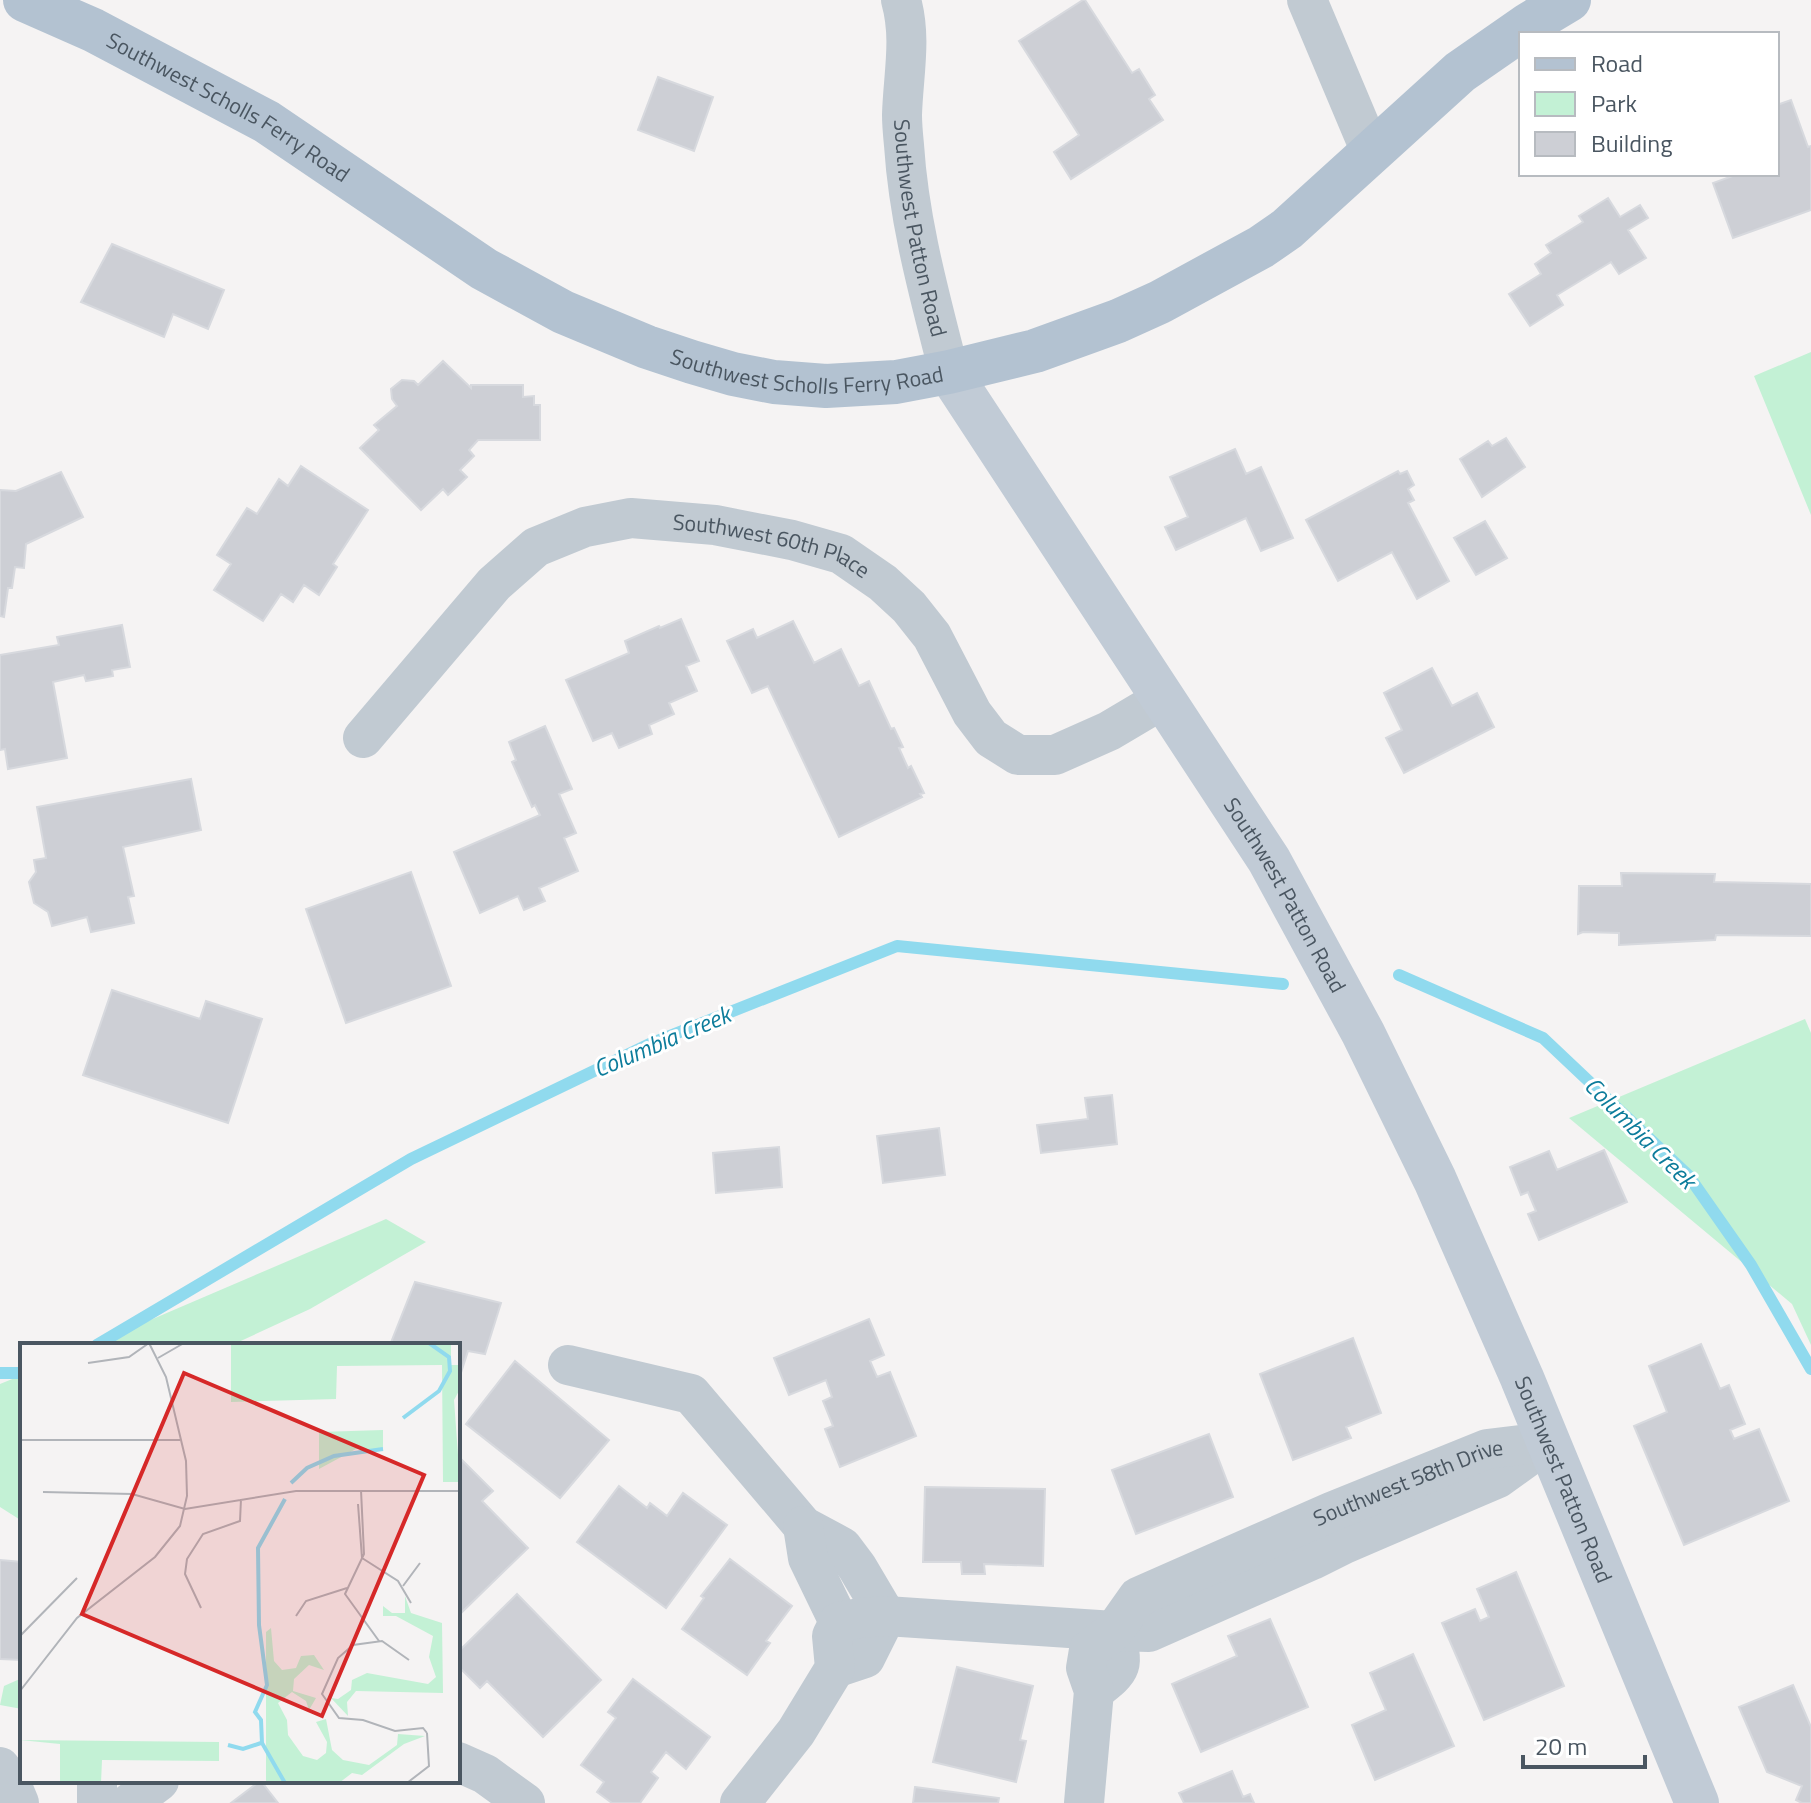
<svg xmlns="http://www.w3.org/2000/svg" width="1811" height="1803" font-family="'Titillium Web',sans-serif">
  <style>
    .green { fill: #c3f1d5 }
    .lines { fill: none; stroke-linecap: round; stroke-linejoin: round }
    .stream { stroke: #90daee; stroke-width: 12 }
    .building { fill: #cdcfd5; stroke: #d7d9de; stroke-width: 2 }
    .street { stroke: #c1cad2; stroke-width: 40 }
    .secondary { stroke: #c1cbd6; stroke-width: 44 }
    .primary { stroke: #b3c2d1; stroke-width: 44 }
    .labels { text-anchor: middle; stroke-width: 6; stroke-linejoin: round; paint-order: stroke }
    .street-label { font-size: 22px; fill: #4a5661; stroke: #fff }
    .water-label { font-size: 24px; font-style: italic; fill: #0c7c9b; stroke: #fff }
    .inset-river { fill: none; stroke: #90daee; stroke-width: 4 }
    .inset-road { fill: none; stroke: #b1b4b9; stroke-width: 2 }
    .view { fill: #d62828; fill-opacity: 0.15; stroke: #d62828; stroke-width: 4 }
    .inset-edge { fill: none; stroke: #4a5661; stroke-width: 4 }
  </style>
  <rect width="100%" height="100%" fill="#f5f3f3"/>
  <path class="green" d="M1811 352V515L1754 376Z
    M1805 1019 1811 1033V1345L1792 1304 1569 1118Z
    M386 1219 426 1242 310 1309 232 1345H92Z
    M22 1375V1521L0 1507V1384Z
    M22 1678V1709L0 1705 4 1686Z"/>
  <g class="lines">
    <path class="stream" d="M1399 975 1543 1038 1688 1175 1751 1265 1811 1369
      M97 1345 411 1159 652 1043 897 946 1283 984
      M0 1373H22"/>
  </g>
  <path class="building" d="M1083 0H1085L1132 73 1139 69 1155 95 1149 99 1163 120 1071 179 1054 152 1079 135 1019 41Z
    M658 77 713 97 694 151 638 130Z
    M1791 100 1808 147 1811 146V210L1733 238 1713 183 1738 174H1777V105Z
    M1608 198 1620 217 1640 205 1648 218 1628 230 1646 258 1619 274 1611 262 1557 295 1563 305 1530 326 1509 294 1541 274 1535 264 1551 253 1546 245 1583 222 1579 216Z
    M112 244 224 290 208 329 173 314 164 337 81 302Z
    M443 361 471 388V385H523V397L534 396V405H540V440H478L469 450 474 456 460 470 467 477 448 495 443 489 421 510 360 448 379 430 374 425 397 406 392 399 391 389 402 380 414 381 418 385Z
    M1506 438 1525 467 1482 497 1460 459 1488 441 1492 446Z
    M1235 449 1246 474 1261 467 1293 538 1261 551 1246 518 1176 550 1165 527 1188 517 1170 477Z
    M301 466 368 510 333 564 337 567 319 595 304 585 293 602 281 594 263 621 214 590 231 564 217 555 247 508 257 514 279 479 288 486Z
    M1398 471 1400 474 1407 471 1414 485 1408 489 1414 500 1408 503 1449 581 1417 599 1392 552 1338 581 1306 520Z
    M61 472 83 517 26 544 24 568 15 567 12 588H8L4 617 0 616V490L16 491Z
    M1485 521 1507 558 1476 575 1454 538Z
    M681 619 699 661 686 666 697 691 669 703 674 714 649 725 652 734 619 748 612 733 593 741 566 680 629 653 625 641 659 626 660 628Z
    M793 621 814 663 841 649 859 686 869 681 891 729 894 728 903 747 899 748 908 768 911 766 924 793 920 794 922 797 839 837 768 686 752 693 727 641 753 629 757 638Z
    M122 625 130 667 112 670 113 676 86 681 84 675 53 682 67 758 8 769 5 749 0 750V655L59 645 57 637Z
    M1432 668 1452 706 1477 693 1494 727 1404 773 1386 738 1402 730 1384 693Z
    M545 726 572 789 559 794 576 833 564 838 578 871 539 888 545 901 524 910 518 896 480 913 454 852 540 815 535 805 532 807 512 762 516 760 509 742Z
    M191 779 201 830 123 847 134 896 128 897 134 923 91 932 87 917 52 926 48 912 34 903 29 882 36 872 34 860 46 858 37 807Z
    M411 872 451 986 346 1023 306 909Z
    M1621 873 1715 874 1714 882 1811 884V936L1716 935 1715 940 1619 945V933L1583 932 1578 934 1579 886H1622Z
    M112 990 200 1019 206 1001 262 1019 228 1123 83 1075Z
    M1112 1095 1117 1144 1041 1153 1037 1125 1088 1119 1085 1098Z
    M939 1128 945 1175 883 1183 877 1136Z
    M779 1147 782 1187 716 1193 713 1153Z
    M1604 1150 1627 1202 1539 1240 1528 1214 1536 1211 1528 1192 1521 1195 1510 1167 1549 1151 1557 1170Z
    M415 1282 501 1303 485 1354 468 1351 458 1382V1345H390Z
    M869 1319 884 1355 870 1361 877 1377 890 1372 916 1436 840 1467 825 1429 833 1426 823 1401 832 1397 826 1380 789 1395 774 1358Z
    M1353 1338 1381 1413 1346 1427 1351 1438 1293 1460 1260 1374Z
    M1701 1344 1720 1389 1729 1385 1745 1424 1730 1430 1734 1439 1759 1429 1789 1501 1684 1545 1634 1426 1667 1412 1649 1366Z
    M515 1361 609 1440 560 1498 466 1424Z
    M1209 1434 1233 1497 1136 1534 1112 1470Z
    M461 1459 493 1491 482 1501 528 1548 460 1614 458 1612V1462Z
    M619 1486 647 1508 650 1503 667 1516 683 1493 727 1525 666 1608 577 1542Z
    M925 1487 1045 1489 1043 1566 984 1564 985 1574H962L961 1562H923Z
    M730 1559 792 1606 766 1641 770 1643 747 1675 682 1629 704 1598 701 1596Z
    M0 1560 22 1562V1660L0 1659Z
    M1516 1572 1564 1686 1484 1720 1442 1623 1475 1609 1480 1621 1489 1617 1477 1589Z
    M517 1594 601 1680 543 1737 487 1681 480 1688 458 1666V1652Z
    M1270 1619 1308 1707 1201 1752 1172 1684 1237 1656 1228 1636Z
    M1413 1654 1454 1746 1375 1780 1352 1725 1386 1710 1370 1673Z
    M957 1667 1033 1686 1020 1740 1026 1741 1016 1782 933 1762Z
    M633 1679 710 1737 686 1769 666 1752 651 1772 658 1778 640 1803H612L597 1792 604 1782 581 1765 616 1718 608 1712Z
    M1793 1685 1811 1727V1803H1802L1796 1800 1802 1786 1767 1772 1739 1707Z
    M1232 1771 1243 1797 1250 1794 1254 1803H1184L1179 1793Z
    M261 1781 278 1803H231L260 1781Z
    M915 1787 999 1798 998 1803H913Z"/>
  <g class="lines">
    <g class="street">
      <path id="s1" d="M901 0C912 39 903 76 902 115 902 125 903 135 904 145 909 223 930 297 949 372"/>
      <path d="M1307 0 1371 152"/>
      <path id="s2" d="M363 738 494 584 536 547 585 527 631 518 715 525 792 540 841 554 883 583 909 607 932 636 972 713 991 738 1018 755H1055L1109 731 1163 699"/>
      <path d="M568 1365 691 1394 803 1526 842 1547 857 1567 886 1616"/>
      <path d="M803 1526 808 1558 839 1622"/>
      <path d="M835 1668 865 1658 886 1616"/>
      <path d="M1094 1691C1124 1668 1124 1667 1114 1631"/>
      <path d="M458 1762 485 1774 525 1803"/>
      <path d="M0 1767 9 1779 19 1803"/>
      <path d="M97 1781V1803"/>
      <path d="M130 1803 159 1781"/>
      <path d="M740 1803 796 1732 835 1668 832 1636 839 1622 860 1618 886 1616 1114 1631 1149 1632 1312 1560 1344 1544 1498 1478 1548 1442"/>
      <path id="s3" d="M1084 1803 1094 1691 1086 1668 1089 1650 1114 1631 1138 1597 1331 1512 1487 1449 1547 1442"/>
    </g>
    <path class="secondary" id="s4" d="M949 372 1269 860 1363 1033 1435 1180 1522 1378 1697 1803"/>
    <path class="primary" id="s5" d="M25 0 93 30 267 122 484 269 563 312 647 347 692 362 733 374 774 382 826 386 896 382 949 372 1035 351 1118 321 1160 302 1261 247 1287 229 1460 72 1529 24 1569 0"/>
  </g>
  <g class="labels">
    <g class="street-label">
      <text dy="8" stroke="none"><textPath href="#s5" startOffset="230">Southwest Scholls Ferry Road</textPath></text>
      <text dy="8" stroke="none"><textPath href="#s1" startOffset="230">Southwest Patton Road</textPath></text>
      <text dy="8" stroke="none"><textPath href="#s5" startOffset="878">Southwest Scholls Ferry Road</textPath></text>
      <text dy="8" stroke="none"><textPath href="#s2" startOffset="502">Southwest 60th Place</textPath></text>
      <text dy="8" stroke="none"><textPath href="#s4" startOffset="622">Southwest Patton Road</textPath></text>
      <text dy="8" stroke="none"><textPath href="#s4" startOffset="1270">Southwest Patton Road</textPath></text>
      <text dy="8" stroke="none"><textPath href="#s3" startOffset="522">Southwest 58th Drive</textPath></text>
    </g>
    <g class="water-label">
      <text transform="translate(662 1042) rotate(-23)" y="8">Columbia Creek</text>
      <text transform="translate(1640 1133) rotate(45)" y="8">Columbia Creek</text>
    </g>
  </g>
  <g transform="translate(20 1343)">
    <rect width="440" height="440" fill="#f5f3f3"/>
    <path d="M211 0H431V22H440V46L434 57 440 139H423L422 22 317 23 316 56 211 59ZM363 87V106H336L299 126V89ZM385 253 391 270 422 280 423 350 336 348 327 359 328 373 311 355 318 356 331 347 332 337 347 330 408 341 416 334 409 314 413 293 376 273H363V263L372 270H385ZM251 285 254 318 262 327 276 325 281 313 294 312 304 327 289 322 274 336 273 348 296 355 289 367 286 358 272 349 258 360 267 377 268 392 283 413 297 417 306 410 307 399 296 379 306 376 312 407 323 417 349 422 377 402 378 391 405 393 384 401 342 432 332 430 319 440H246V289ZM0 397 199 399V418L82 417 81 440H40V401Z" fill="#c3f1d5"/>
    <path class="inset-river" d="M383 75 419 48 430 28 429 14 409 0M271 140 287 125 314 113 363 106M208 402 223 406 241 400M265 440 242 400 241 377 235 369 247 342 239 282 238 205 265 156"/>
    <path class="inset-road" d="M138 15 164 0M68 20 109 14 129 0M0 97H160M341 147 344 211 325 251 359 298M23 149 112 151 165 166 276 148H440M338 161 342 215M342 215 378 238 391 260M383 243 400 220M181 265 165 231 167 216 183 191 220 178 221 156M276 273 286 258 327 245M0 293 57 235M389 317 362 298 333 302 318 315 302 351 319 375 343 377 375 388 403 385 407 390M0 348 57 275 135 214 160 183 167 153 166 118 146 34 129 0M387 440 409 423 407 390"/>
    <path class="view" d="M164 30 404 132 302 373 62 271Z"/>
    <rect width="440" height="440" class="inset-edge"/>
  </g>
  <rect x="1519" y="32" width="260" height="144" fill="#ffffff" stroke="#b7bbc0" stroke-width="2"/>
  <rect x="1535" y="58" width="40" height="12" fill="#b3c2d1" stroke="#b7bbc0" stroke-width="2"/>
  <text x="1591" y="72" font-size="24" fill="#4a5661">Road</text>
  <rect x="1535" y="92" width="40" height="24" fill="#c3f1d5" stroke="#b7bbc0" stroke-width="2"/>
  <text x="1591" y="112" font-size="24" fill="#4a5661">Park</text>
  <rect x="1535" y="132" width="40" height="24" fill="#cdcfd5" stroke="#b7bbc0" stroke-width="2"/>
  <text x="1591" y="152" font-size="24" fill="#4a5661">Building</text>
  <path d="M1523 1755v12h122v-12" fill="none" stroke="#4a5661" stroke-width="4"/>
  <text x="1535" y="1755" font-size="24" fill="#4a5661" stroke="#ffffff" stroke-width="6" paint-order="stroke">20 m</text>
</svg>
